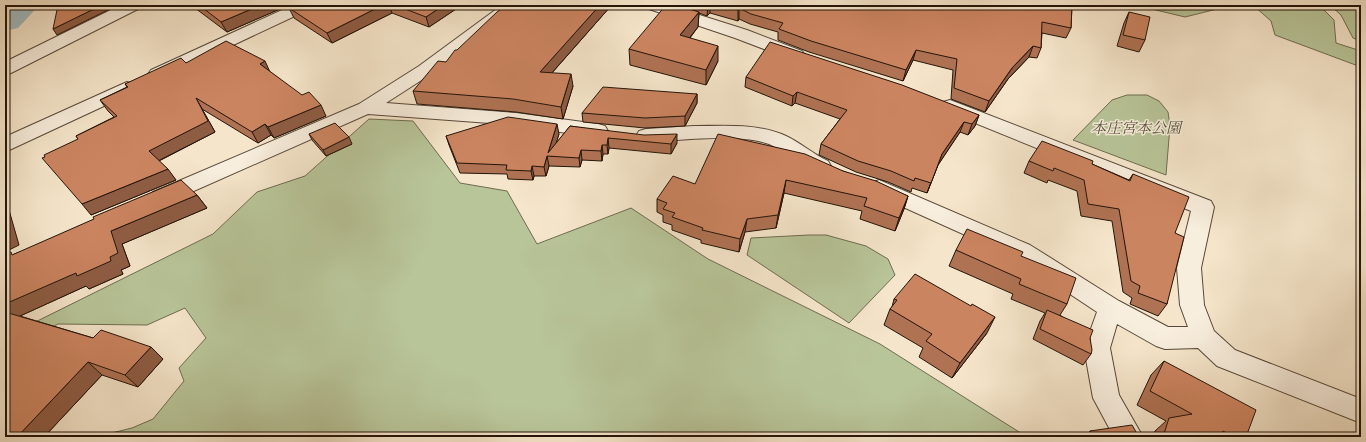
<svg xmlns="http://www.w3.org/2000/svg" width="1366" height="442" font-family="'IM FELL Double Pica','Noto Serif JP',serif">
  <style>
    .green { fill: #b8c599; stroke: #6e6c51 }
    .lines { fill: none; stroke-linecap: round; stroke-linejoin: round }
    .river { fill: #a2bcc2; fill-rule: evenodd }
    .minor-casing { stroke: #584839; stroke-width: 2 }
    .minor { fill: #f8eedd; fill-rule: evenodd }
    .wall { fill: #af7253; stroke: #231409 }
    .shaded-wall { fill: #8e5c43; stroke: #231409 }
    .building { fill: #cb8460; stroke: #231409 }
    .labels { text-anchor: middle; stroke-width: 3; stroke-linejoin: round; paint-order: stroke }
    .park-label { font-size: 15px; font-style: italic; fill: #57523b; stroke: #f8eedd }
  </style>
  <rect width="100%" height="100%" fill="#f5e5ca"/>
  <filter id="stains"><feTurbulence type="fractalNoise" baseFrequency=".005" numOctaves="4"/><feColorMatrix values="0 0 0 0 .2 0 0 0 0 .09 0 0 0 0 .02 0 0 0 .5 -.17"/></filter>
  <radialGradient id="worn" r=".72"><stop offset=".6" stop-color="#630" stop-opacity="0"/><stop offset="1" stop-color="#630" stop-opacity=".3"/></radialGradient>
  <path class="green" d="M1135 5H1220L1221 8 1185 17Z
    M1253 5H1319L1334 20 1336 43 1361 51V67L1275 35 1271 21Z
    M1330 5H1361V41L1353 38 1341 15Z
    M1127 95H1147L1159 101 1168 112 1170 126 1166 175 1073 140 1112 100Z
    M369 119 413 121 460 183 507 191 537 244 631 208 708 259 880 344 1027 437H95L132 428 153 419 184 381 179 368 206 338 185 308 147 325 58 324 5 351 7 336 213 234 257 192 305 176Z
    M809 235H826L866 246 888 259 895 275 849 323 747 255 751 238Z"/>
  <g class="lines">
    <path class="river" d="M5 5H38L33 12 18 28 5 31Z"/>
    <defs>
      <path id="minor" d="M121 5H142L140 8 11 73 5 74V62Z
        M293 5H314L312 8 163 78 157 80 151 78 148 74 151 70Z
        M502 5H521L519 8 431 74 386 103 516 113 598 124 605 126 608 131 605 136 598 138 516 125 368 114 169 202 161 205 153 202 150 197 153 192 359 104 419 66Z
        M644 5H668L747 30 802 51 805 55 802 59 796 60 790 59 735 38 646 8Z
        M127 82 134 84 136 88 134 92 5 152V137Z
        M950 100 1211 201 1214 207 1201 268 1204 305 1214 331 1235 350 1361 399V423L1217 366 1198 348 1165 349 1156 346 1117 324 1110 348 1119 395 1143 437H1114L1093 398 1084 348 1097 312 1014 257 872 193 868 188 872 183 879 180 886 183 1030 245 1119 301 1168 327H1188L1180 305 1177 268 1191 211 943 110 941 106 943 102Z
        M694 126C724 126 758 123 786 136 801 143 813 154 828 161L831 166 828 171 821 173 814 171C798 163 785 151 769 144 739 133 678 140 646 143L639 141 636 136 639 131 646 129Z"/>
    </defs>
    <use href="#minor" class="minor-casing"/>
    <use href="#minor" class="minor"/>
  </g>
  <path class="wall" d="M191 5H289L227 32Z
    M296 5H462L429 27 392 13 332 43 294 18 289 8Z
    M688 5H1072L1071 28 1066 38 1042 33 1041 48 1037 58 1029 57 1008 79 985 112 951 99 953 70 913 60 903 81 809 52 778 40V32L750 24 739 19 738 21 710 13 707 16 699 13 698 27 690 38 718 61 706 85 630 65 629 49 688 9Z
    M610 7 552 73 573 86 563 119 516 112 417 104 413 91 446 62Z
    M1129 12 1145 40 1139 52 1117 46 1124 23Z
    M186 63 270 72 326 116 274 138 271 135 258 143 202 109 215 132 159 161 176 180 91 215 78 139 76 136 114 117 108 111 100 100 127 87 125 84Z
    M746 77 979 115 975 126 968 135 960 132 938 165 927 193 912 188 911 192 888 182 856 172 819 155 821 144 840 119 795 103 792 106 745 87Z
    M697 94V103L685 126 645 128 583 122 582 113Z
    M570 126 677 143 671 154 609 148 608 154H603L602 161 582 160 580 167 549 166 546 176H534L533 180 508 179 507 174 460 173 449 145 446 136 559 134 555 145Z
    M309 134 352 144 326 156 312 140Z
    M1029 161 1092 164 1129 180 1133 174 1175 233 1167 304 1158 316 1130 304 1132 298 1123 292 1112 221 1081 216 1077 191 1048 180 1047 183 1024 173Z
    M843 171 908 196 904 209 895 231 860 219 862 211 784 193 776 228 745 232 739 252 701 243V240L672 230V225L663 222V215L657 212V199L695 184Z
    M197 195 207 208 122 244 130 266 121 270 123 274 89 289 86 286 20 316 163 359 138 387 102 375 44 437H5L14 254Z
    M956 250 1021 256 1067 304 1060 315 1090 338 1091 354 1083 365 1033 339 1040 321 1045 313 1011 299 1013 294 949 266Z
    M894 299 987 333 952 378 919 357 923 348 884 325 890 309 892 307Z
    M1164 361 1246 437H1153L1155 431 1166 421 1137 405 1151 375Z
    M1090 431 1139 437H1085Z"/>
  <path class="shaded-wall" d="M102 5H118L57 35 53 29Z
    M261 5H289L227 32 221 22Z
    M383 5H389L392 13 332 43 327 33Z
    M444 5H462L429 27 426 17Z
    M600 5H612L610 7 542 84 540 72Z
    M708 5H710V13L707 16Z
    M739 8V19L738 21V10Z
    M699 12 698 27 680 50V35Z
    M718 46V61L706 85V70Z
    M1033 46 1029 57 1008 79 985 112 989 101 1012 68Z
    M916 50 913 60 903 81 906 70Z
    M265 61 270 72 260 64Z
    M571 74 573 86 563 119 561 107Z
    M797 92 795 103 792 106 793 96Z
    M697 94V103L685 126V116Z
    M196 98 215 132 156 162 149 151Z
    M321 105 326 116 274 138 268 127Z
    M979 115 975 126 968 135 972 124Z
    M964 122 960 132 938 165 927 193 942 154Z
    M265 124 271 135 258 143 252 132Z
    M557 124 559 134 552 157 548 153Z
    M677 134V143L671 154V144Z
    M349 137 352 144 326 156 323 150Z
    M608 138 609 148 608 154 607 145Z
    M602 145 603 154 602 161 601 151Z
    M581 150 582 160 580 167 579 158Z
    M547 156 549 166 546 176 544 167Z
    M532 166 534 176 533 180 531 171Z
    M168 169 176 180 91 215 82 204Z
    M786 180 784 193 776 228 778 215Z
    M197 195 207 208 122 244 130 266 121 270 123 274 89 289 86 286 9 321 5 318V304L110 257 111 231Z
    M5 196 19 245 5 252Z
    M908 196 904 209 895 231 899 218Z
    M747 219 745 232 739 252 740 239Z
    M995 317 987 333 952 378 960 363Z
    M151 347 163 359 138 387 125 375Z
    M88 362 102 375 44 437H17Z"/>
  <path class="building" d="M58 5H102L53 29Z
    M199 5H261L221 22Z
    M296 5H383L327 33 289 8Z
    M395 5H444L426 17Z
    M507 5H600L540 72 571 74 561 107 513 99 413 91 438 61 446 62 455 50H457L497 12Z
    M666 5H676L699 12 680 35 718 46 706 70 629 49Z
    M719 5H1072L1071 28 1042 22 1041 48 1033 46 1012 68 989 101 954 88 957 59 916 50 906 70 811 41 779 29 783 23 751 14 739 8 738 10Z
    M1129 12 1150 17 1145 40 1123 35Z
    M226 41 265 61 260 64 302 95 309 92 321 105 268 127 265 124 252 132 196 98 208 121 149 151 168 169 82 204 42 158 45 157 44 155 78 139 76 136 117 116 100 100 128 87 125 84 181 58 186 63Z
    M770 42 902 85 979 115 972 124 964 122 942 154 931 183 915 178 914 181 891 171 858 161 821 144 847 110 797 92 793 96 746 77Z
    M603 87 697 94 685 116 645 118 582 113Z
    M508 117 557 124 548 153 570 126 644 135 677 134 671 144 608 138 607 145H602L601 151 581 150 579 158 547 156 544 167 532 166 531 171 506 170 507 165 457 163 446 136Z
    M335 123 349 137 323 150 309 134Z
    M718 134 805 154 843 171 876 181 908 196 899 218 864 206 867 198 786 180 778 215 747 219 740 239 702 230 703 228 672 217 675 213 663 209 667 203 657 199 673 176 695 184Z
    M1042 141 1093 161 1092 164 1130 181 1133 174 1189 197 1175 233 1184 237 1167 304 1138 293 1140 286 1131 281 1119 209 1088 204 1084 180 1054 168 1053 171 1029 161Z
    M181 180 197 195 111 231 118 253 110 257 111 261 77 276 76 273 5 304V254L11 252 12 255 94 219 93 217Z
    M967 229 1023 252 1021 256 1076 278 1067 304 1019 284 1021 279 956 250Z
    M915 274 971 306 972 304 995 317 960 363 926 341 932 334 890 309 897 300 894 299Z
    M1047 310 1093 330 1090 338 1092 350 1091 354 1040 329Z
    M5 312 93 338 101 330 151 347 125 375 88 362 17 437H5Z
    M1164 361 1256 410 1246 437H1234L1223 431 1221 437H1163L1169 418 1192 414 1150 391Z
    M1132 425 1139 437H1094L1090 431Z"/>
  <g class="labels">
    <g class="park-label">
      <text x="1136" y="133">本庄宮本公園</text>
    </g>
  </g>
  <rect width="1366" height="442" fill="none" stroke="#f5e5ca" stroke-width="20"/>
  <rect x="6" y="6" width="1354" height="430" fill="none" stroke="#231409" stroke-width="2"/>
  <rect x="10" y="10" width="1346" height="422" fill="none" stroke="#231409"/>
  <rect width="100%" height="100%" filter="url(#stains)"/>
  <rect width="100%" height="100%" fill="url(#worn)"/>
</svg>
